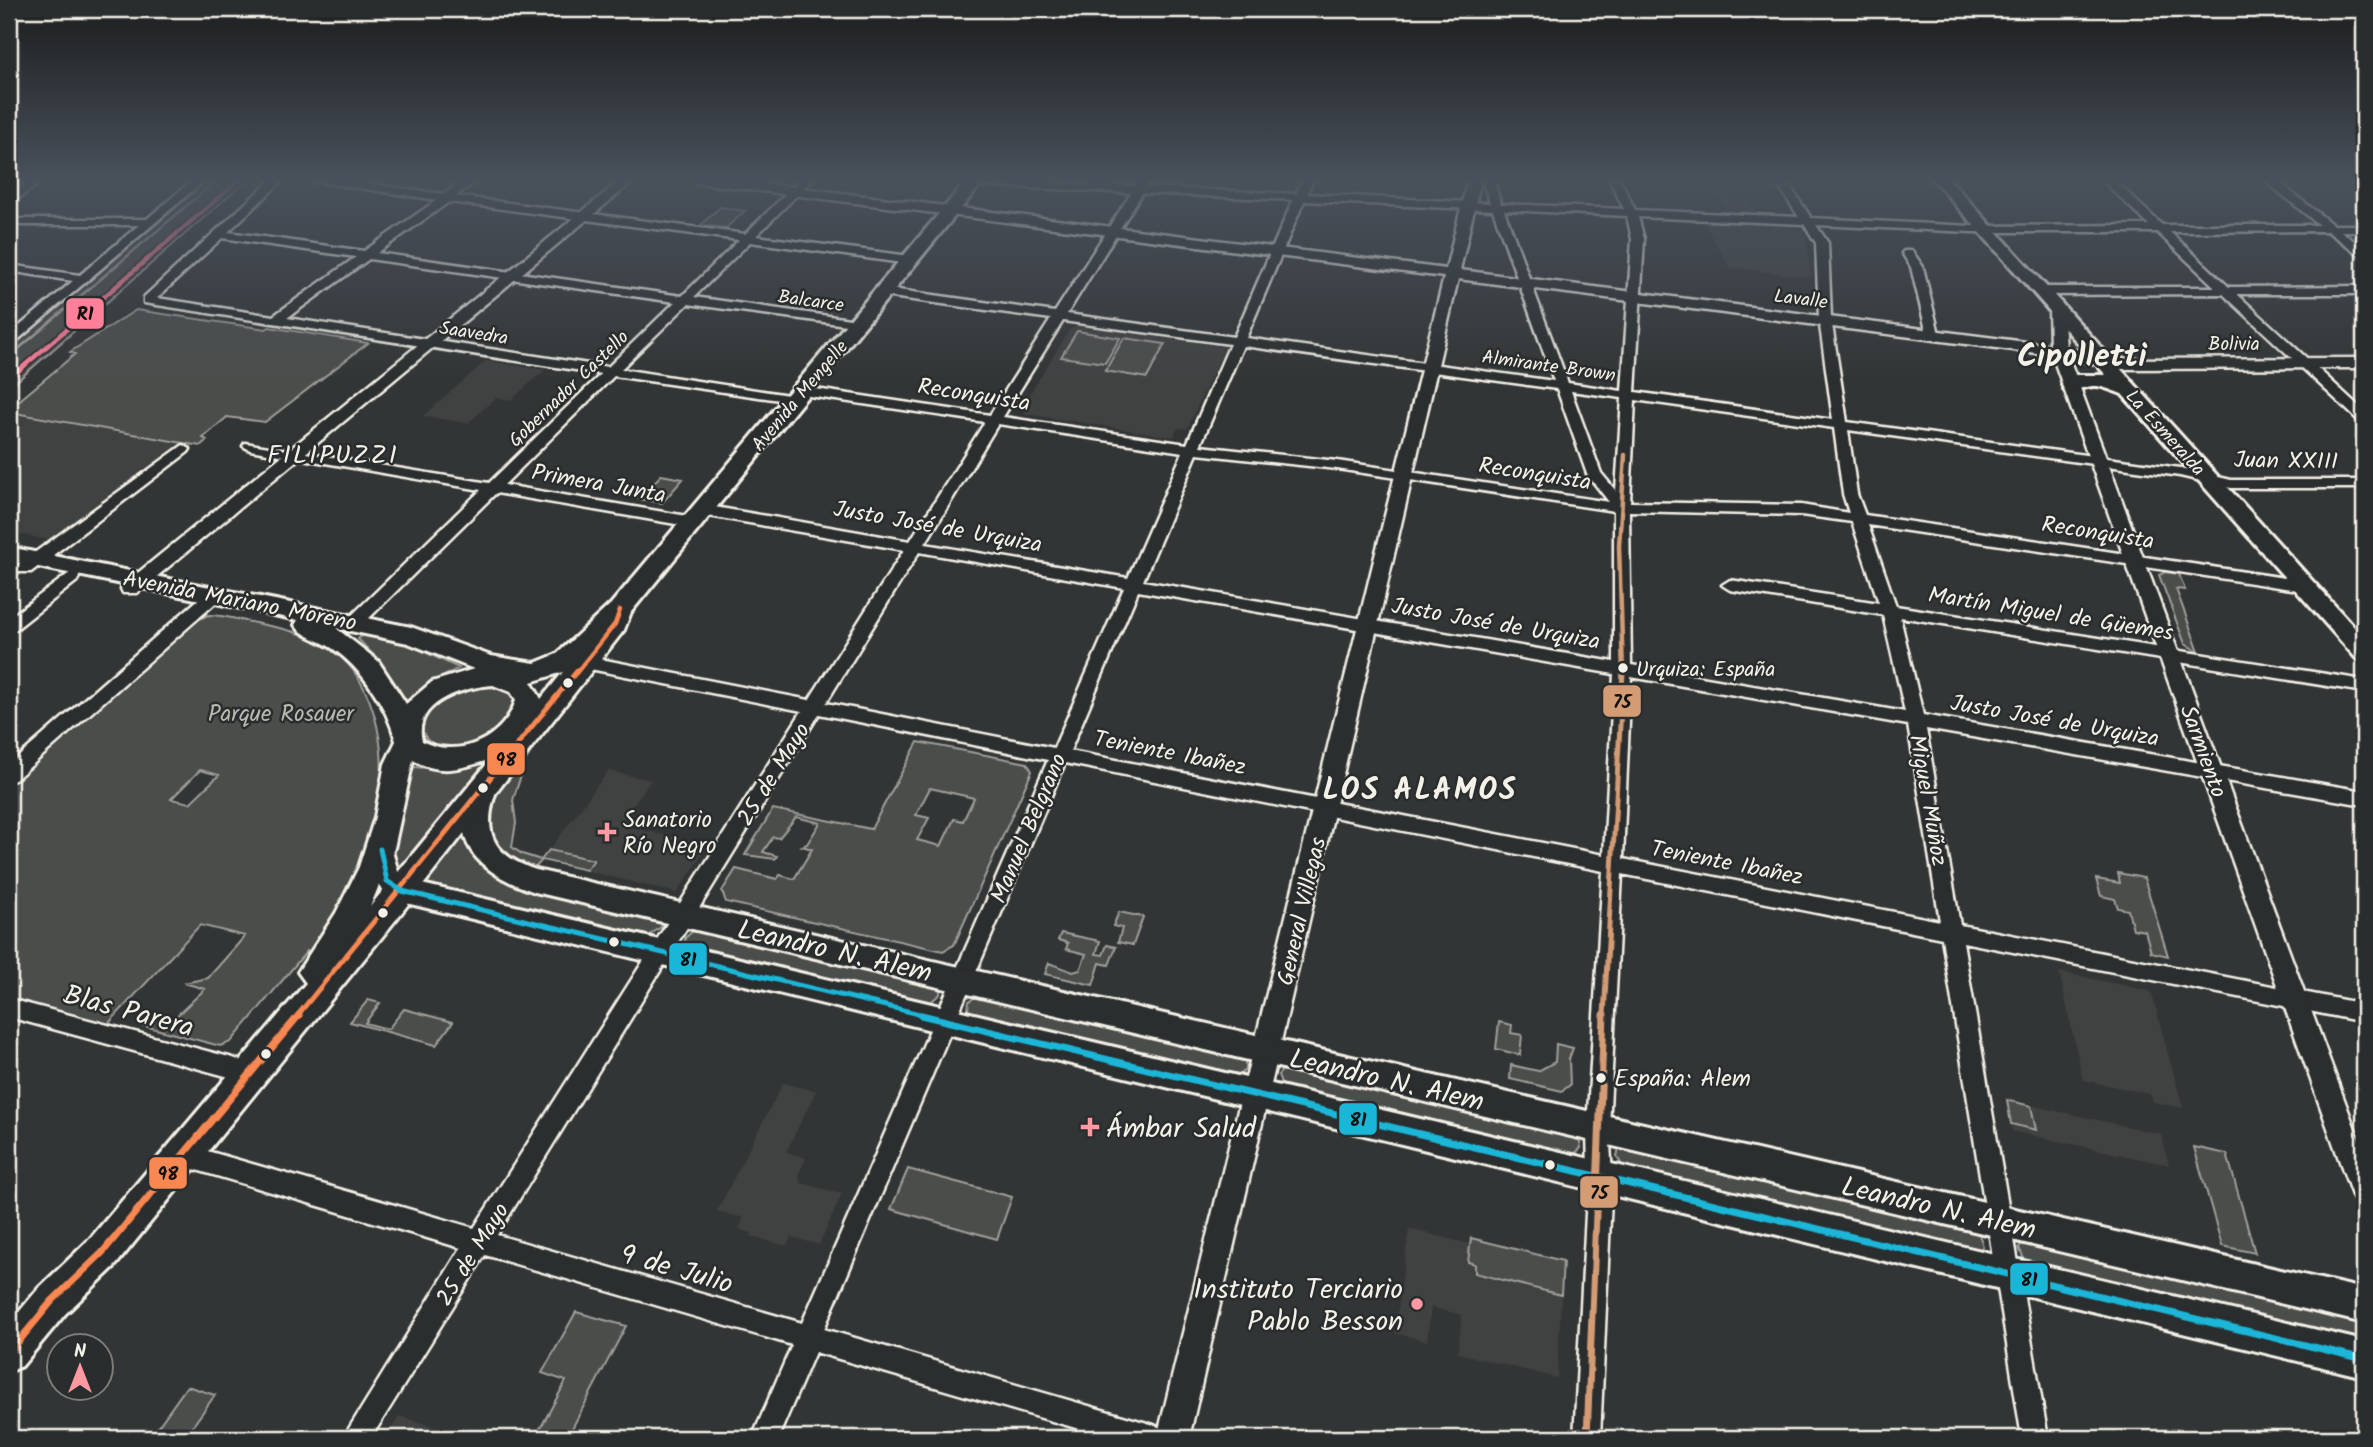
<svg xmlns="http://www.w3.org/2000/svg" width="2373" height="1447" font-family="Kalam,sans-serif">
  <style>
    .built { fill: #404242 }
    .green { fill: #4b4d4c; stroke: #a09f9a; stroke-width: 2; fill-rule: evenodd }
    .lines { fill: none; stroke-linecap: round; stroke-linejoin: round }
    .stream { stroke: #a6a5a0; stroke-width: 2.5 }
    .minor-casing { stroke: #f4f1e8; stroke-width: 5 }
    .tertiary-casing { stroke: #f4f1e8; stroke-width: 5 }
    .secondary-casing { stroke: #f4f1e8; stroke-width: 6 }
    .primary-casing { stroke: #f4f1e8; stroke-width: 6 }
    .minor { fill: #2a2d2e; fill-rule: evenodd }
    .tertiary { fill: #2a2d2e; fill-rule: evenodd }
    .secondary { fill: #2a2d2e; fill-rule: evenodd }
    .primary { fill: #2a2d2e; fill-rule: evenodd }
    .bus-1-far2-casing { stroke: #2a2d2e; stroke-width: 9 }
    .bus-1-far1-casing { stroke: #2a2d2e; stroke-width: 10 }
    .bus-1-casing { stroke: #2a2d2e; stroke-width: 12 }
    .bus-2-far1-casing { stroke: #2a2d2e; stroke-width: 10 }
    .bus-2-casing { stroke: #2a2d2e; stroke-width: 12 }
    .bus-3-far2-casing { stroke: #2a2d2e; stroke-width: 9 }
    .bus-3-far1-casing { stroke: #2a2d2e; stroke-width: 10 }
    .bus-3-casing { stroke: #2a2d2e; stroke-width: 12 }
    .bus-1-far2 { stroke: #f88751; stroke-width: 4.5 }
    .bus-1-far1 { stroke: #f88751; stroke-width: 5 }
    .bus-1 { stroke: #f88751; stroke-width: 7 }
    .bus-2-far1 { stroke: #1ab6d8; stroke-width: 5 }
    .bus-2 { stroke: #1ab6d8; stroke-width: 7 }
    .bus-3-far2 { stroke: #d39c74; stroke-width: 4.5 }
    .bus-3-far1 { stroke: #d39c74; stroke-width: 5 }
    .bus-3 { stroke: #d39c74; stroke-width: 7 }
    .rail-1-casing { stroke: #2a2d2e; stroke-width: 8 }
    .rail-1 { stroke: #ff8098; stroke-width: 4.5 }
    .bus-dot { fill: #f4f1e8; stroke: #2a2d2e; stroke-width: 2.5 }
    .poi-dot { fill: #ff9aa2; stroke: #2a2d2e; stroke-width: 2.5 }
    .labels { text-anchor: middle; stroke-width: 5; stroke-linejoin: round; paint-order: stroke }
    .far-street-label { font-size: 19px; fill: #f4f1e8; stroke: #2a2d2e }
    .bus-label { font-size: 21px; fill: #f4f1e8; stroke: #2a2d2e; text-anchor: start }
    .street-label { font-size: 23px; fill: #f4f1e8; stroke: #2a2d2e }
    .park-label { font-size: 23px; fill: #b9b8b1; stroke: #2a2d2e }
    .poi-label { font-size: 23px; fill: #f4f1e8; stroke: #2a2d2e; text-anchor: start }
    .near-bus-label { font-size: 24px; fill: #f4f1e8; stroke: #2a2d2e; text-anchor: start }
    .quarter-label { font-size: 26px; letter-spacing: 2px; fill: #f4f1e8; stroke: #2a2d2e }
    .near-street-label { font-size: 28px; fill: #f4f1e8; stroke: #2a2d2e }
    .near-poi-label { font-size: 28px; fill: #f4f1e8; stroke: #2a2d2e; text-anchor: start }
    .district-label { font-size: 30px; font-weight: bold; letter-spacing: 2px; fill: #f4f1e8; stroke: #2a2d2e }
    .far-town-label { font-size: 32px; font-weight: bold; fill: #f4f1e8; stroke: #2a2d2e }
    .line-badge { stroke: #2a2d2e; stroke-width: 2.5 }
    .pale-badge-label { font-size: 19px; text-anchor: middle; font-weight: bold; fill: #111 }
  </style>
  <rect width="100%" height="100%" fill="#323535"/>
  <filter id="ink" filterUnits="userSpaceOnUse"><feTurbulence type="fractalNoise" baseFrequency=".0143" numOctaves="2"/><feDisplacementMap in="SourceGraphic" scale="14" xChannelSelector="R" yChannelSelector="G"/><feConvolveMatrix kernelMatrix="1 2 1 2 8 2 1 2 1" color-interpolation-filters="sRGB"/></filter>
  <g filter="url(#ink)">
    <path class="built" d="M1714 183 1729 184 1737 197H1744L1756 213 1726 212Z
      M1703 222 1790 225 1805 232 1811 278 1730 267Z
      M1078 326 1225 347 1187 429 1178 428 1173 437 1026 414 1021 408 1070 329Z
      M486 361 545 370 511 400 496 398 468 423 423 416Z
      M9 412 181 443 50 540 9 532Z
      M608 771 651 780 619 825 709 845 677 893 542 860Z
      M2059 972 2151 991 2183 1108 2153 1102 2150 1094 2083 1080Z
      M783 1083 816 1091 786 1152 806 1158 798 1175 801 1183 842 1194 819 1245 791 1237 787 1246 751 1236 752 1233 739 1229 744 1218 717 1211Z
      M2007 1100 2161 1134 2169 1165 2012 1131Z
      M1409 1229 1470 1244 1471 1238 1563 1261 1557 1378 1458 1353 1462 1315 1431 1307 1427 1341 1395 1333Z
      M399 1416 471 1438H386Z"/>
    <path class="green" d="M210 179H248L9 388V349Z
      M720 207 745 211 726 228 701 225Z
      M136 310 266 329 269 327 368 343 265 422 227 417 203 438 207 440 200 446 9 412V409L75 354 70 352Z
      M1077 331 1120 338 1105 363 1061 357Z
      M1124 338 1165 344 1147 378 1105 371Z
      M661 475 683 479 662 503 639 499Z
      M2165 572 2179 574 2185 590 2176 589 2199 652 2185 644 2159 575Z
      M208 615C223 615 240 620 255 623 281 628 307 633 330 648 380 683 390 763 376 818 364 867 338 910 314 953L307 951 231 1042 220 1046 144 1026 151 1019 169 1023 205 989 184 983 208 978 245 936 200 925 107 1025 9 998V784L195 621ZM200 770 219 775 190 803 171 799Z
      M363 634 410 645 459 668 433 682 404 704 377 659 358 639Z
      M485 685 503 688 514 698 511 719C488 739 457 761 427 740L421 728C428 697 459 691 485 685Z
      M918 742 1027 763 1032 771 954 945 943 951 726 902 722 891 736 869 777 879 780 875 794 879 812 849 802 846 807 844 820 823 796 817 779 838 773 837 763 852 777 856 775 859 745 855 773 809 871 829ZM930 788 974 798 963 821 954 819 941 846 917 840 929 818 916 815Z
      M527 746 534 747 526 760 513 800 516 823 512 847 522 854 541 860 549 850 594 860 586 870 542 860 535 868C502 861 481 835 489 800 492 786 518 758 527 746Z
      M497 757 399 872 395 871 390 861 412 767 448 769Z
      M462 827 471 844 662 922 661 927 646 938 421 885Z
      M2118 873 2144 878 2168 956 2151 952 2145 931 2133 929 2128 910 2118 908 2115 899 2101 896 2096 879 2120 883Z
      M1119 912 1143 917 1133 945 1118 942 1122 928 1113 926Z
      M695 929 940 987V994L927 1005 685 947V938Z
      M1061 933 1100 941 1096 954 1103 955 1107 945 1116 947 1109 965 1100 963 1093 985 1045 974 1049 963 1073 972 1080 970 1086 954 1066 949 1068 943 1058 940Z
      M981 994 1242 1055 1247 1068 1236 1079 971 1016 968 1009 969 1001Z
      M368 1000 380 1003 365 1023 388 1029 404 1009 453 1022 436 1045 350 1022Z
      M1499 1022 1512 1025 1511 1033 1522 1035 1520 1055 1496 1049Z
      M1556 1044 1573 1048 1569 1059 1570 1085 1562 1091 1510 1079 1511 1065 1538 1071 1555 1062Z
      M1285 1067 1579 1136 1581 1148 1572 1156 1283 1089 1278 1075Z
      M2007 1100 2031 1106 2036 1130 2011 1124Z
      M1620 1146 1978 1231 1983 1246 1978 1252 1623 1168 1617 1156Z
      M2194 1147 2227 1154 2255 1253 2222 1246Z
      M908 1169 1012 1197 997 1239 891 1209Z
      M1471 1238 1563 1261 1561 1295 1475 1273V1264L1468 1262Z
      M2035 1238 2364 1317V1349L2038 1270 2025 1261 2019 1248 2023 1240Z
      M576 1312 626 1326 567 1438H535L566 1381 542 1373Z
      M187 1386 215 1395 184 1438H150Z"/>
    <g class="lines">
      <path class="stream" d="M9 357 218 179"/>
      <defs>
        <path id="minor" d="M32 179H44L9 206V198Z
          M194 179H206L13 344 9 345V335L73 281 9 271V265L80 275 139 225H9V219H147Z
          M272 179H284L228 232 364 251 437 200 300 179H332L444 194 465 179H478L456 196 745 234 801 179H813L756 236 910 256 916 260 910 264 750 242 694 297 857 320 863 324 861 327 688 304 621 369 795 396 802 400 800 403 614 376 504 485 693 517 700 522 698 525 693 527 496 493 360 627 354 629 346 623 348 619 481 490 250 450 243 446 245 443 489 483 601 374 144 303V297ZM449 202 739 240 682 296 377 253ZM222 238 356 257 273 316 157 298ZM369 259 675 302 608 367 287 318Z
          M1139 179H1150L1146 187 1296 194 1302 179H1313L1307 194 1490 203 1482 179H1493L1501 204 1624 209 1609 179H1620L1635 210 1799 217 1774 179H1785L1811 218 1972 226 2149 225 2101 179H2113L2162 225H2319L2263 179H2275L2333 225H2364V231H2341L2364 249V258L2327 231 2170 232 2229 287 2364 286V294H2237L2364 411V422L2359 421 2223 294 2040 295 2034 291 2040 287H2215L2157 232H1972L1816 225 1828 243 1831 318 1847 422 2180 468 2231 480H2364V488H2231L2180 476 1848 430 1857 494 1865 515 2305 581 2313 586 2305 591 1868 525 1896 606 2364 680V692L1900 617 1923 715 2364 791V805L1926 729 1960 925 2364 1004V1022L1963 942 2048 1438H2022L1942 938 1622 874 1609 1128 1612 1176 1600 1438H1574L1588 1176 1587 1128 1603 871 1065 763 824 1329 1154 1425 1163 1429 1167 1438H1110L815 1352 778 1438H752L792 1345 485 1255 371 1438H343L461 1248 183 1166 175 1163 172 1155 175 1147 183 1144 474 1228 802 711 585 668 579 666 577 662 579 658 585 656 809 700 904 550 703 515 696 510 703 505 910 541 985 422 802 395 795 391 802 387 990 415 1051 319 884 296 878 292 884 288 1055 312 1131 193 974 185 969 182 988 179 1135 186ZM1142 193 1293 200 1234 337 1067 314ZM1304 201 1493 210 1554 381 1246 338ZM1504 210 1627 216 1632 239 1622 391 1568 383ZM1638 217 1804 224 1816 243 1819 318 1833 420 1635 392 1644 239ZM1063 321 1230 344 1187 444 1003 417ZM1243 346 1557 389 1587 474 1609 502 1337 461 1200 446ZM1571 391 1622 398 1616 491 1601 473ZM1635 400 1834 428 1843 494 1849 513 1801 505 1630 502ZM998 424 1183 452 1128 578 925 544ZM1197 454 1337 469 1614 511V662L1143 581ZM1629 511 1801 515 1852 522 1879 603 1730 580 1722 585 1730 590 1883 615 1905 712 1631 665ZM919 552 1124 588 1054 748 826 703ZM1138 591 1614 674 1604 855 1070 751ZM1631 677 1908 725 1940 921 1623 859ZM819 714 1048 760 802 1323 497 1235Z
          M1904 251H1912L1923 267 1939 334 1937 337 1927 334 1911 267 1902 253Z
          M183 445 190 449 188 452 31 572H19L17 568 19 564Z
          M71 572 77 573 79 577 77 581 15 630 9 631V618Z
          M214 590 220 591 222 595 220 599 15 780 9 782V765L208 591Z
          M9 999 233 1058 241 1061 244 1068 241 1075 233 1078 9 1017Z"/>
        <path id="tertiary" d="M622 179H636L137 593H123L121 589 123 585Z
          M691 179H731L1446 269 1468 179H1481L1460 270 2050 345 2049 309 2056 305 2063 309 2066 348 2117 359 2364 358V368L2117 369 2069 358 2364 1153V1204L2354 1200 2350 1190 2052 355 1458 279 1189 1438H1157L1444 277 697 183Z"/>
        <path id="secondary" d="M1933 179H1949L2364 638V660L2356 658 2122 394C2095 384 2098 384 2071 391L2064 389 2062 385 2071 375H2106Z
          M484 778 493 781 497 788C481 832 492 855 536 870L2364 1289V1323L535 892C481 874 442 841 475 781Z
          M380 838 389 841 399 875 409 881 2364 1341V1377L402 902C379 894 358 866 371 841Z"/>
        <path id="primary" d="M968 179H985L631 612 624 630 398 917 115 1266 65 1314 22 1366 9 1372V1324L39 1288 89 1240 306 983 298 972 336 913 359 867 375 817 385 764 396 741C387 706 362 668 332 648 320 640 302 636 295 625L298 620 9 561V547L411 627 491 656 535 663 557 654 611 604ZM336 628 408 643 474 669 432 682 406 704 378 661ZM563 672 541 699 531 682ZM493 685 511 692 516 700C504 739 458 760 422 741 412 702 464 687 493 685ZM491 759 376 899 370 907 394 848 413 760C440 776 464 768 491 759Z"/>
      </defs>
      <use href="#minor" class="minor-casing"/>
      <use href="#tertiary" class="tertiary-casing"/>
      <use href="#secondary" class="secondary-casing"/>
      <use href="#primary" class="primary-casing"/>
      <use href="#minor" class="minor"/>
      <use href="#tertiary" class="tertiary"/>
      <use href="#secondary" class="secondary"/>
      <use href="#primary" class="primary"/>
      <defs>
        <path id="bus-1-far2" d="M576 673 615 624 620 610"/>
        <path id="bus-1-far1" d="M297 1016 577 671"/>
        <path id="bus-1" d="M9 1353 52 1301 102 1253 299 1015"/>
        <path id="bus-2-far1" d="M380 849 387 881 402 891 928 1016"/>
        <path id="bus-2" d="M921 1015 2364 1359"/>
        <path id="bus-3-far2" d="M1623 673 1619 546 1625 455"/>
        <path id="bus-3-far1" d="M1604 1016 1623 671"/>
        <path id="bus-3" d="M1587 1438 1604 1015"/>
      </defs>
      <use href="#bus-1-far2" class="bus-1-far2-casing"/>
      <use href="#bus-1-far1" class="bus-1-far1-casing"/>
      <use href="#bus-1" class="bus-1-casing"/>
      <use href="#bus-2-far1" class="bus-2-far1-casing"/>
      <use href="#bus-2" class="bus-2-casing"/>
      <use href="#bus-3-far2" class="bus-3-far2-casing"/>
      <use href="#bus-3-far1" class="bus-3-far1-casing"/>
      <use href="#bus-3" class="bus-3-casing"/>
      <use href="#bus-1-far2" class="bus-1-far2"/>
      <use href="#bus-1-far1" class="bus-1-far1"/>
      <use href="#bus-1" class="bus-1"/>
      <use href="#bus-2-far1" class="bus-2-far1"/>
      <use href="#bus-2" class="bus-2"/>
      <use href="#bus-3-far2" class="bus-3-far2"/>
      <use href="#bus-3-far1" class="bus-3-far1"/>
      <use href="#bus-3" class="bus-3"/>
      <defs>
        <path id="rail-1" d="M9 379 240 179"/>
      </defs>
      <use href="#rail-1" class="rail-1-casing"/>
      <use href="#rail-1" class="rail-1"/>
    </g>
  </g>
  <linearGradient id="sky" x2="0" y2="1"><stop stop-color="#1c1d1d"/><stop offset="0.47" stop-color="#49515c"/><stop offset="1" stop-color="#49515c" stop-opacity="0"/></linearGradient>
  <rect width="2373" height="382" fill="url(#sky)"/>
  <g class="bus-dot">
    <circle cx="1623" cy="668" r="6"/>
    <circle cx="568" cy="683" r="6"/>
    <circle cx="483" cy="788" r="6"/>
    <circle cx="383" cy="913" r="6"/>
    <circle cx="614" cy="942" r="6"/>
    <circle cx="266" cy="1054" r="6"/>
    <circle cx="1601" cy="1078" r="6"/>
    <circle cx="1550" cy="1165" r="6"/>
  </g>
  <g class="poi-dot">
    <path d="M603.5 821.5h7v7h7v7h-7v7h-7v-7h-7v-7h7z"/>
    <path d="M1086.5 1116.5h7v7h7v7h-7v7h-7v-7h-7v-7h7z"/>
    <circle cx="1417" cy="1304" r="7"/>
  </g>
  <g class="labels">
    <g class="far-street-label">
      <text transform="translate(1801 298) rotate(7)" y="7">Lavalle</text>
      <text transform="translate(811 300) rotate(8)" y="7">Balcarce</text>
      <text transform="translate(474 332) rotate(9)" y="7">Saavedra</text>
      <text x="2234" y="350">Bolivia</text>
      <text transform="translate(1549 365) rotate(8)" y="7">Almirante Brown</text>
      <text transform="translate(568 388) rotate(-44)" y="7">Gobernador Castello</text>
      <text transform="translate(799 395) rotate(-50)" y="7">Avenida Mengelle</text>
      <text transform="translate(2166 432) rotate(48)" y="7">La Esmeralda</text>
    </g>
    <g class="bus-label">
      <text x="1636" y="676">Urquiza: España</text>
    </g>
    <g class="street-label">
      <text transform="translate(974 394) rotate(9)" y="8">Reconquista</text>
      <text transform="translate(2286 460) rotate(1)" y="8">Juan XXIII</text>
      <text transform="translate(1535 473) rotate(9)" y="8">Reconquista</text>
      <text transform="translate(599 483) rotate(10)" y="8">Primera Junta</text>
      <text transform="translate(938 526) rotate(10)" y="8">Justo José de Urquiza</text>
      <text transform="translate(2098 532) rotate(9)" y="8">Reconquista</text>
      <text transform="translate(240 600) rotate(11)" y="8">Avenida Mariano Moreno</text>
      <text transform="translate(2051 613) rotate(9)" y="8">Martín Miguel de Güemes</text>
      <text transform="translate(1496 623) rotate(10)" y="8">Justo José de Urquiza</text>
      <text transform="translate(2055 720) rotate(10)" y="8">Justo José de Urquiza</text>
      <text transform="translate(2204 751) rotate(70)" y="8">Sarmiento</text>
      <text transform="translate(1170 752) rotate(11)" y="8">Teniente Ibañez</text>
      <text transform="translate(773 774) rotate(-58)" y="8">25 de Mayo</text>
      <text transform="translate(1929 800) rotate(80)" y="8">Miguel Muñoz</text>
      <text transform="translate(1028 828) rotate(-67)" y="8">Manuel Belgrano</text>
      <text transform="translate(1727 862) rotate(11)" y="8">Teniente Ibañez</text>
      <text transform="translate(1301 911) rotate(-77)" y="8">General Villegas</text>
      <text transform="translate(472 1254) rotate(-58)" y="8">25 de Mayo</text>
    </g>
    <g class="park-label">
      <text x="281" y="721">Parque Rosauer</text>
    </g>
    <g class="poi-label">
      <text x="623" y="827">Sanatorio<tspan x="623" dy="26">Río Negro</tspan></text>
    </g>
    <g class="near-bus-label">
      <text x="1614" y="1086">España: Alem</text>
    </g>
    <g class="quarter-label">
      <text x="333" y="463">FILIPUZZI</text>
    </g>
    <g class="near-street-label">
      <text transform="translate(835 950) rotate(13)" y="10">Leandro N. Alem</text>
      <text transform="translate(129 1010) rotate(15)" y="10">Blas Parera</text>
      <text transform="translate(1387 1079) rotate(13)" y="10">Leandro N. Alem</text>
      <text transform="translate(1939 1207) rotate(13)" y="10">Leandro N. Alem</text>
      <text transform="translate(677 1268) rotate(16)" y="10">9 de Julio</text>
    </g>
    <g class="near-poi-label">
      <text x="1106" y="1137">Ámbar Salud</text>
      <text x="1403" y="1298" text-anchor="end">Instituto Terciario<tspan x="1403" dy="32">Pablo Besson</tspan></text>
    </g>
    <g class="district-label">
      <text x="1420" y="799">LOS ALAMOS</text>
    </g>
    <g class="far-town-label">
      <text x="2082" y="366">Cipolletti</text>
    </g>
  </g>
  <g class="line-badge">
    <rect x="65" y="297" width="40" height="33" rx="7" fill="#ff8098"/>
    <rect x="1602" y="684" width="40" height="34" rx="7" fill="#d39c74"/>
    <rect x="486" y="742" width="40" height="34" rx="7" fill="#f88751"/>
    <rect x="668" y="942" width="40" height="34" rx="7" fill="#1ab6d8"/>
    <rect x="1338" y="1102" width="40" height="34" rx="7" fill="#1ab6d8"/>
    <rect x="148" y="1156" width="40" height="34" rx="7" fill="#f88751"/>
    <rect x="1579" y="1175" width="40" height="34" rx="7" fill="#d39c74"/>
    <rect x="2009" y="1262" width="40" height="34" rx="7" fill="#1ab6d8"/>
  </g>
  <g class="pale-badge-label">
    <text x="85" y="320">R1</text>
    <text x="1622" y="708">75</text>
    <text x="506" y="766">98</text>
    <text x="688" y="966">81</text>
    <text x="1358" y="1126">81</text>
    <text x="168" y="1180">98</text>
    <text x="1599" y="1199">75</text>
    <text x="2029" y="1286">81</text>
  </g>
  <rect width="2373" height="1447" fill="none" stroke="#2a2d2e" stroke-width="35"/>
  <rect x="18" y="18" width="2338" height="1412" fill="none" stroke="#f4f1e8" stroke-width="2.5" filter="url(#ink)"/>
  <g transform="translate(80 1367)"><circle r="33" fill="#2a2d2e" stroke="#7b7b78" stroke-width="2"/>
  <path d="M0-5L12 26L0 18L-12 26Z" fill="#ff9aa2"/>
  <text y="-10" font-size="19" font-weight="bold" text-anchor="middle" fill="#f4f1e8">N</text>
  </g>
</svg>
